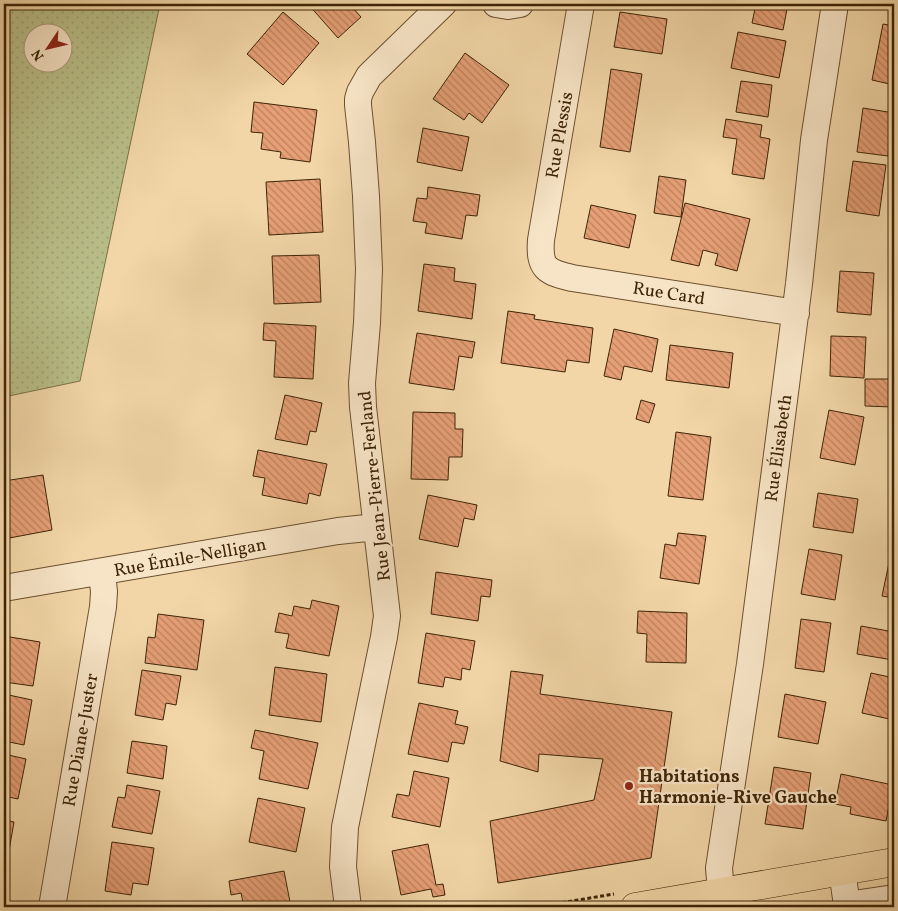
<svg xmlns="http://www.w3.org/2000/svg" width="898" height="911" font-family="Vollkorn,serif">
  <style>
    .park { fill: url(#park-dots); stroke: #7c7147; fill-rule: evenodd }
    .building { fill: url(#building-back-hatch); stroke: #3e2406 }
    .lines { fill: none; stroke-linecap: round; stroke-linejoin: round }
    .minor-casing { stroke: #6b502e; stroke-width: 28 }
    .major-casing { stroke: #3e2406; stroke-width: 29 }
    .path { stroke: #3e2406; stroke-width: 3; stroke-dasharray: 4 2.5; stroke-linecap: butt }
    .minor { stroke: #f7e4c6; stroke-width: 26 }
    .major { stroke: #f2d6a7; stroke-width: 28 }
    .poi-dot { fill: #8f2418; stroke: #f7e4c6; stroke-width: 2 }
    .labels { text-anchor: middle; stroke-width: 4.5; stroke-linejoin: round; paint-order: stroke }
    .street-label { font-size: 18px; fill: #3e2406; stroke: #f7e4c6 }
    .poi-label { font-size: 18px; font-weight: bold; fill: #3e2406; stroke: #f7e4c6; text-anchor: start }
  </style>
  <defs>
    <pattern id="park-dots" width="8" height="8" patternUnits="userSpaceOnUse" patternTransform="scale(1.25)"><rect width="8" height="8" fill="#b9be88"/><path d="M2 2h.1M6 6h.1" fill="none" stroke="#a0a374" stroke-width="1.8" stroke-linecap="round"/></pattern>
    <pattern id="building-back-hatch" width="6" height="6" patternUnits="userSpaceOnUse" patternTransform="scale(1.25)"><rect width="6" height="6" fill="#e69f76"/><path d="M-1 5l2 2M0 0l6 6M5-1l2 2" fill="none" stroke="#bc815f"/></pattern>
  </defs>
  <rect width="100%" height="100%" fill="#f2d6a7"/>
  <filter id="stains"><feTurbulence type="fractalNoise" baseFrequency=".004" numOctaves="4"/><feColorMatrix values="0 0 0 0 .2 0 0 0 0 .09 0 0 0 0 .02 0 0 0 .5 -.17"/></filter>
  <radialGradient id="worn" r=".72"><stop offset=".6" stop-color="#630" stop-opacity="0"/><stop offset="1" stop-color="#630" stop-opacity=".3"/></radialGradient>
  <path class="park" d="M4 4H160L80 381 4 397ZM32 32H62V62H32Z"/>
  <path class="building" d="M308 4H356L352 7 361 17 338 38Z
    M756 4H788L783 30 752 23Z
    M283 12 319 43 283 85 247 54Z
    M620 12 667 19 662 54 614 47Z
    M883 24 894 26V85L872 80Z
    M738 32 786 41 779 78 731 68Z
    M465 53 509 85 482 123 469 113 464 120 433 99Z
    M611 69 642 74 630 152 600 147Z
    M741 81 772 85 768 117 736 112Z
    M254 102 317 110 310 162 280 158 281 152 261 149 263 133 251 132Z
    M863 108 894 113V129L892 128 888 156 857 152Z
    M726 119 762 125 760 137 770 139 764 179 732 174 737 139 723 137Z
    M423 128 469 137 462 171 417 162Z
    M853 161 886 165 879 216 846 211Z
    M659 176 686 180 681 217 654 213Z
    M320 179 323 232 269 235 266 182Z
    M428 187 480 195 477 216 466 215 462 239 425 233 427 223 413 221 417 198 427 199Z
    M685 203 750 219 737 271 715 265 718 254 703 250 699 266 671 260Z
    M591 205 636 215 629 248 584 238Z
    M319 255 321 302 274 304 272 256Z
    M424 264 455 268 454 281 476 284 472 319 418 311Z
    M840 271 874 273 871 315 837 312Z
    M508 311 535 315 534 319 593 328 589 363 567 360 565 372 501 363Z
    M264 323 316 326 313 379 274 377 276 341 263 340Z
    M614 329 658 339 652 372 624 366 621 380 604 376Z
    M417 333 475 342 472 358 459 356 454 390 409 383Z
    M831 336 866 337 864 378 830 376Z
    M670 345 733 353 729 388 666 380Z
    M865 379H893V407L865 406Z
    M285 395 322 403 316 432 310 431 307 445 275 439Z
    M641 400 655 404 649 423 636 419Z
    M829 410 864 417 855 465 820 458Z
    M413 412 455 413V429H463L462 457H449L448 480 411 479Z
    M676 432 711 437 703 500 668 496Z
    M258 450 327 464 320 496 309 493 307 504 262 495 265 478 253 476Z
    M43 475 52 530 4 539V481Z
    M818 493 858 499 853 533 813 527Z
    M428 495 477 505 474 520 464 518 458 547 419 539Z
    M678 533 706 536 699 584 660 578 665 544 676 546Z
    M809 549 842 555 835 600 801 594Z
    M890 558 894 559V598L882 596Z
    M436 572 492 580 490 597 481 596 478 621 431 614Z
    M312 600 339 606 329 656 286 648 289 634 275 632 279 613 292 616 294 606 310 609Z
    M638 611 687 613 686 663 646 662 647 634 637 633Z
    M158 614 204 620 197 670 145 663 148 637 155 638Z
    M801 619 831 623 824 672 795 668Z
    M861 626 894 632 893 660 857 654Z
    M426 633 475 641 470 670 462 668 461 680 445 677 443 687 418 683Z
    M4 636 40 642 33 686 4 682Z
    M275 667 327 674 321 722 269 715Z
    M142 670 181 676 176 705 166 703 163 720 135 715Z
    M511 671 543 675 540 694 672 712 651 858 498 883 490 821 594 800 603 759 539 754 538 772 500 761Z
    M871 673 894 678V720L862 713Z
    M4 694 32 700 24 745 4 741Z
    M785 694 826 702 818 744 778 737Z
    M419 703 458 711 455 724 468 727 464 744 452 742 448 762 408 754Z
    M255 730 318 743 308 789 259 779 264 751 251 748Z
    M132 741 167 746 163 779 127 773Z
    M4 754 26 759 18 799 4 796Z
    M774 767 811 773 803 829 765 824Z
    M414 771 449 778 440 827 392 817 397 794 409 796Z
    M841 774 893 785 886 821 850 814 851 807 835 804Z
    M127 785 160 791 152 834 112 827 118 797 125 798Z
    M258 798 305 808 296 852 249 842Z
    M4 820 14 822 7 862 4 861Z
    M112 842 154 848 148 885 133 883 131 895 105 891Z
    M428 844 436 885 443 884 445 895 433 897 431 889 401 895 392 851Z
    M284 871 291 907H244L241 893 231 895 229 881Z"/>
  <g class="lines">
    <defs>
      <path id="minor" d="M496 4 508 6 520 4
        M581 4 541 240C539 268 546 272 572 278L796 313
        M4 588 338 531 376 527
        M842 871 847 905 894 898
        M721 892 719 868 750 664 799 284 814 140 835 4
        M52 907 103 607 104 592 102 572
        M348 907 343 867 345 827 384 637 387 616 363 407 362 383 367 323 369 269 366 196 362 142 358 105V99L360 92 369 76 443 4"/>
      <path id="major" d="M635 907 894 862"/>
    </defs>
    <use href="#minor" class="minor-casing"/>
    <use href="#major" class="major-casing"/>
    <path class="path" d="M536 907 614 894"/>
    <use href="#minor" class="minor"/>
    <use href="#major" class="major"/>
  </g>
  <circle class="poi-dot" cx="629" cy="786" r="5"/>
  <g class="labels">
    <g class="street-label">
      <text transform="translate(559 135) rotate(-80)" y="6">Rue Plessis</text>
      <text transform="translate(669 293) rotate(9)" y="6">Rue Card</text>
      <text transform="translate(778 448) rotate(-82)" y="6">Rue Élisabeth</text>
      <text transform="translate(374 486) rotate(-96)" y="6">Rue Jean-Pierre-Ferland</text>
      <text transform="translate(190 557) rotate(-10)" y="6">Rue Émile-Nelligan</text>
      <text transform="translate(80 740) rotate(-80)" y="6">Rue Diane-Juster</text>
    </g>
    <g class="poi-label">
      <text x="639" y="782">Habitations<tspan x="639" dy="21">Harmonie-Rive Gauche</tspan></text>
    </g>
  </g>
  <rect width="898" height="911" fill="none" stroke="#f2d6a7" stroke-width="20"/>
  <rect x="5" y="5" width="888" height="901" fill="none" stroke="#3e2406" stroke-width="2.5"/>
  <rect x="10" y="10" width="878" height="891" fill="none" stroke="#3e2406"/>
  <g transform="translate(48 48) rotate(235)"><circle r="24" fill="#f7e4c6" stroke="#ad9779"/>
  <path d="M0-4L9 19L0 12L-9 19Z" fill="#8f2418"/>
  <text y="-8" font-size="14" font-weight="bold" text-anchor="middle" fill="#3e2406">N</text>
  </g>
  <rect width="100%" height="100%" filter="url(#stains)"/>
  <rect width="100%" height="100%" fill="url(#worn)"/>
</svg>
